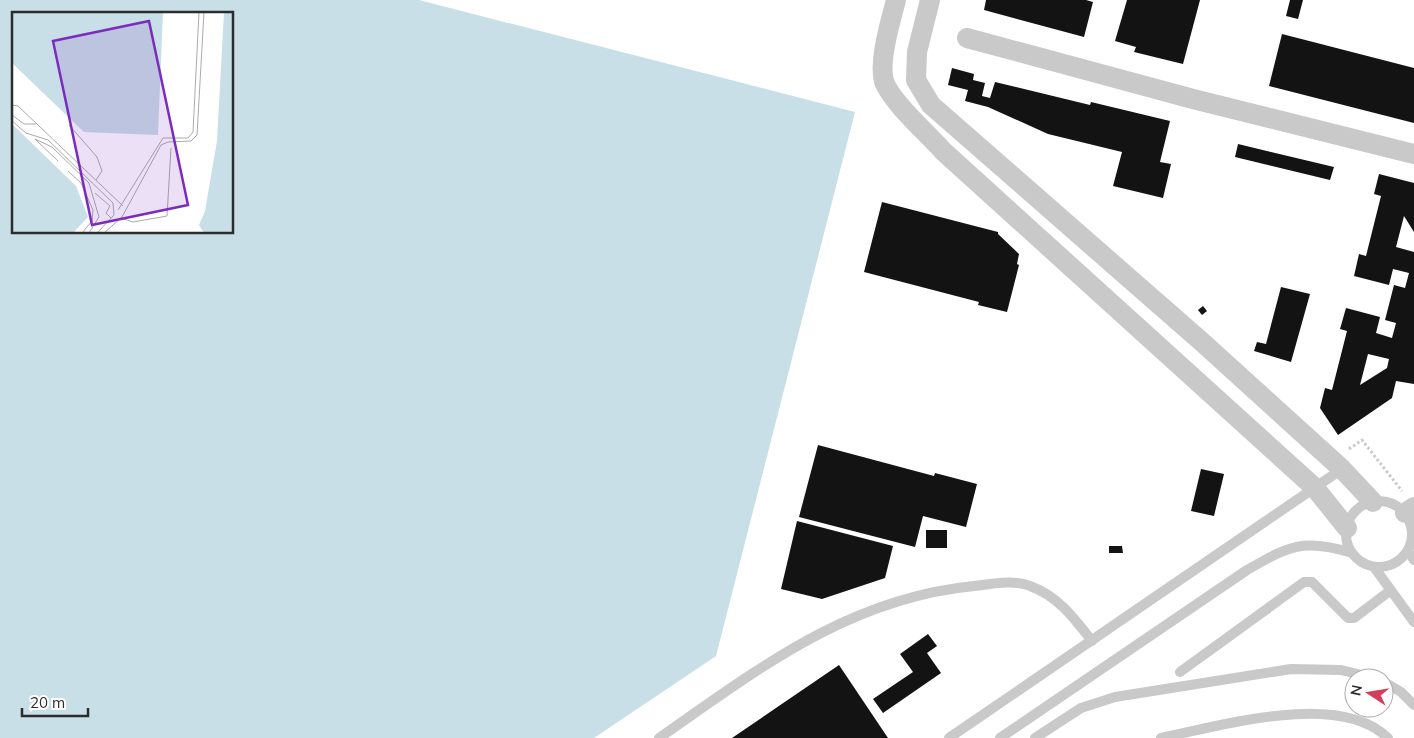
<svg xmlns="http://www.w3.org/2000/svg" width="1414" height="738" font-family="Mulish,sans-serif">
  <style>
    .water { fill: #c8dfe7; fill-rule: evenodd }
    .building { fill: #131313; fill-rule: evenodd }
    .lines { fill: none; stroke-linecap: round; stroke-linejoin: round }
    .path { stroke: #c9c9c9; stroke-width: 3; stroke-dasharray: 2.5 2.5; stroke-linecap: butt }
    .service { stroke: #c9c9c9; stroke-width: 10 }
    .minor { stroke: #c9c9c9; stroke-width: 20 }
    .inset-road { fill: none; stroke: #ababab; stroke-width: 1 }
    .view { fill: #7b2cbf; fill-opacity: 0.15; stroke: #7b2cbf; stroke-width: 2.5 }
    .inset-edge { fill: none; stroke: #2c2c2c; stroke-width: 2.5 }
  </style>
  <rect width="100%" height="100%" fill="#fff"/>
  <path class="water" d="M0 0H419L855 112 716 656 594 738H0ZM14 14H232V232H14Z"/>
  <path class="building" d="M986 0H1086L1093 2 1084 37 984 10Z
    M1127 0H1200L1183 64 1134 52 1136 47 1115 41Z
    M1290 0H1303L1298 19 1286 16Z
    M1282 34 1414 68V123L1269 86Z
    M952 68 974 74 973 80 985 83 982 96 990 98 995 82 1090 105 1091 102 1170 121 1160 162 1171 164 1163 198 1113 186 1122 152 1048 134 988 107 965 101 968 90 948 85Z
    M1238 144 1334 167 1330 180 1235 157Z
    M1379 174 1414 183V232L1404 216 1396 247 1414 252V384L1396 381 1392 398 1338 435 1320 408 1325 388 1332 390 1347 331 1340 329 1346 308 1380 317 1376 333 1392 338 1396 323 1385 320 1394 285 1405 288 1409 273 1393 269 1389 285 1354 276 1359 254 1366 256 1381 196 1374 194ZM1368 354 1389 359 1387 368 1360 385Z
    M882 202 998 232V234L1019 254 1017 264 1019 265 1007 312 978 305 979 302 864 272Z
    M1281 287 1310 294 1291 362 1254 351 1257 342 1266 344Z
    M1203 306 1207 311 1202 315 1198 310Z
    M818 445 934 476 935 473 977 484 966 527 923 516 915 547 799 517Z
    M1201 469 1224 474 1214 516 1191 511Z
    M797 521 893 546 885 578 822 599 781 589Z
    M926 530H947V548H926Z
    M1109 546H1122L1123 553H1109Z
    M928 634 937 646 927 653 941 673 883 713 873 699 913 672 900 654Z
    M839 665 888 738H732Z"/>
  <g class="lines">
    <path class="path" d="M1349 449 1362 440 1402 491"/>
    <path class="service" d="M1346 534a33 33 0 1 1 66 0a33 33 0 1 1-66 0Z
      M1408 551 1414 560
      M1374 567 1414 622
      M1180 672 1304 582H1312L1348 618H1354L1391 590
      M1384 682 1401 692 1414 705
      M659 738C758 669 849 598 974 586 992 584 1013 579 1030 586 1058 596 1074 618 1092 641
      M949 738 1342 469
      M1000 738 1247 570C1289 546 1303 538 1352 553
      M1035 738 1081 708 1115 697 1291 669 1341 670 1374 678
      M1161 738C1220 726 1339 690 1388 738"/>
    <path class="minor" d="M896 0C891 20 877 64 885 84 895 105 927 133 943 151L1315 488 1347 528
      M930 0 917 52 916 80 931 105 1202 342 1342 469 1373 502
      M967 38 1193 99 1414 154
      M1405 513 1414 507"/>
  </g>
  <g transform="translate(12 12)">
    <rect width="221" height="221" fill="#fff"/>
    <path d="M0 0H151L146 123 72 120 0 51ZM212 0H222L221 221H192L187 213 193 199 205 129ZM0 112 64 174 76 205 61 221H0Z" fill="#c8dfe7"/>
    <path class="inset-road" d="M0 93 6 94 111 194M0 103 12 112H24M0 109 14 121 36 128 101 191 102 203 85 221M57 113 85 145 90 159 84 168M23 127 40 135 77 171 87 205 77 221M23 127 46 149M56 159 69 171 81 198 80 209 70 221M83 181 98 194 94 201 99 206M106 198 151 126H176L181 120 187 0M109 206 121 210 155 204 159 136M92 221 110 205 149 133 156 130 179 129 185 123 192 0"/>
    <path class="view" d="M137 9 176 193 80 213 41 29Z"/>
    <rect width="221" height="221" class="inset-edge"/>
  </g>
  <g transform="translate(1369 693) rotate(282)"><circle r="24" fill="#ffffff" stroke="#ababab"/>
  <path d="M0-4L9 19L0 12L-9 19Z" fill="#d33e5a"/>
  <text y="-8" font-size="14" font-weight="bold" text-anchor="middle" fill="#2c2c2c">N</text>
  </g>
  <path d="M22 708v8h66v-8" fill="none" stroke="#2c2c2c" stroke-width="2.5"/>
  <text x="30" y="708" font-size="15" fill="#2c2c2c" stroke="#ffffff" stroke-width="4" paint-order="stroke">20 m</text>
</svg>
